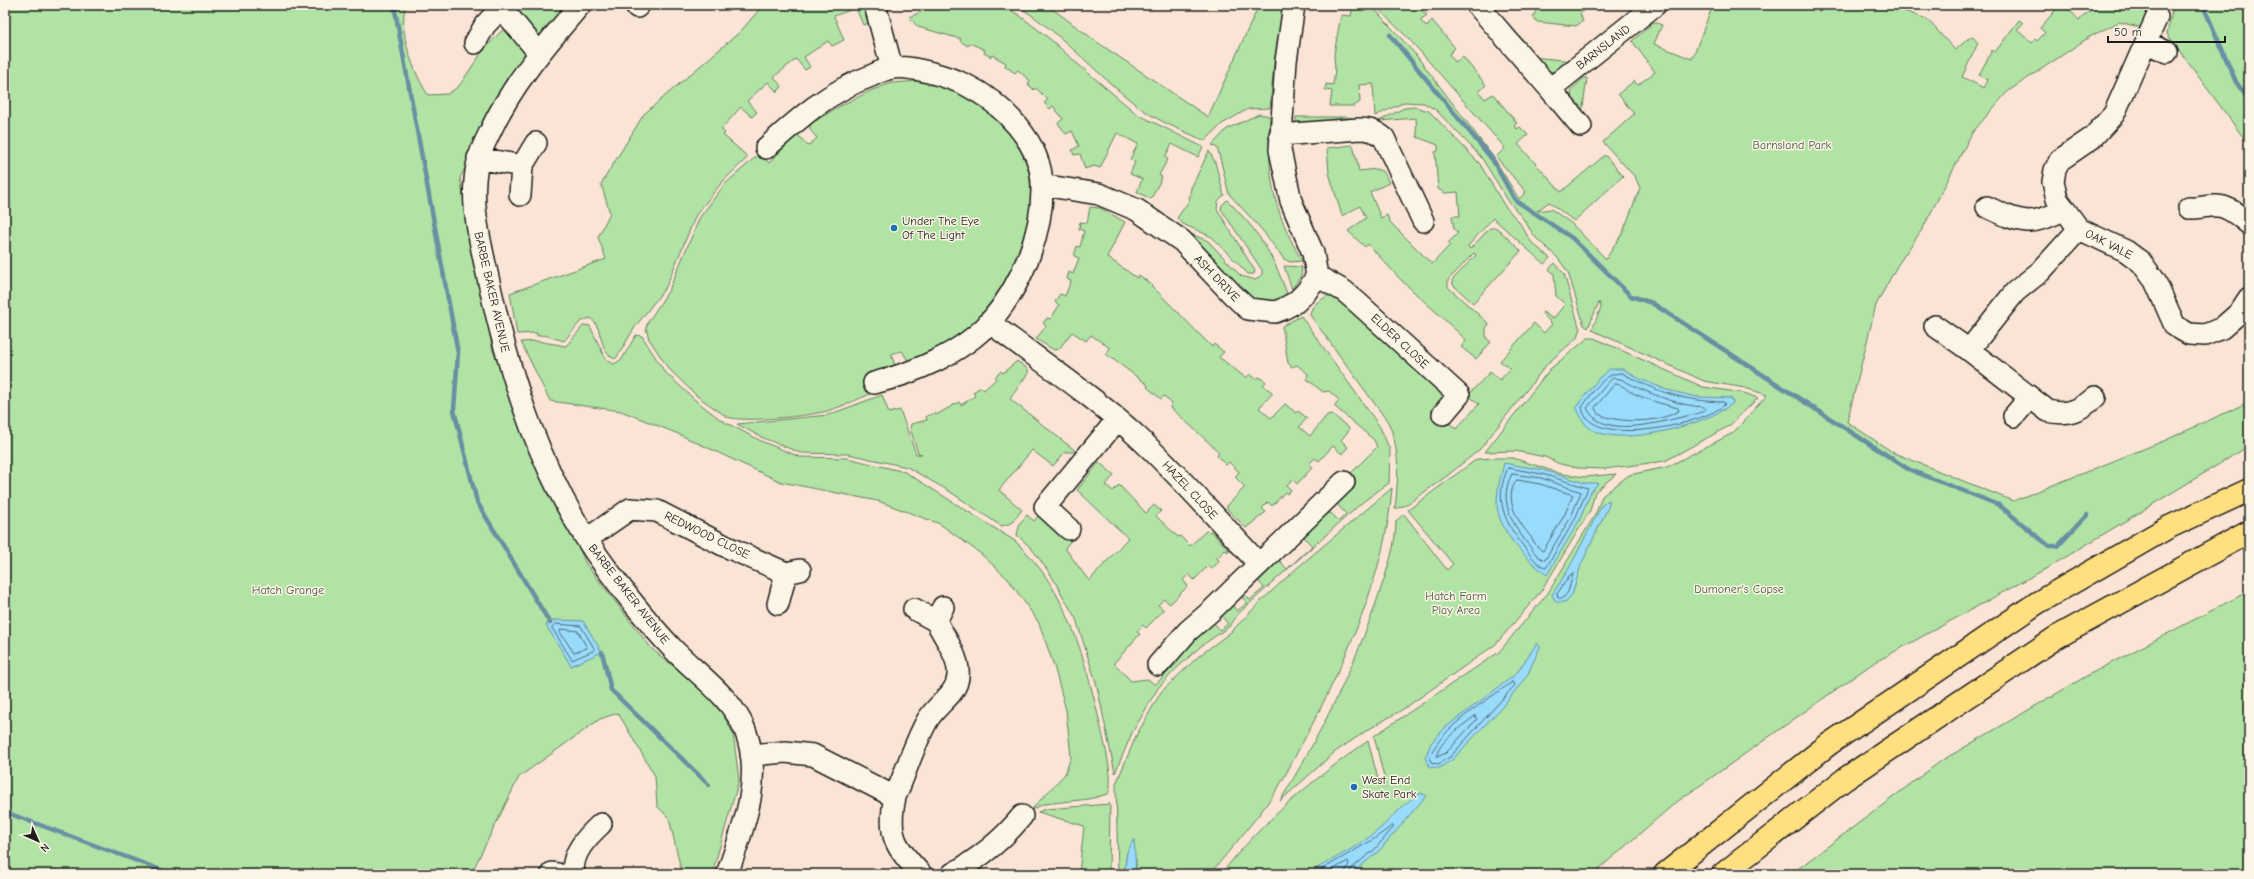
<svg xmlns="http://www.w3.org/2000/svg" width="2254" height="879" font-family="'Comic Neue',sans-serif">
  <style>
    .green { fill: #b0e3a4; stroke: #668060 }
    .water { fill: #99dbfb; stroke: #678fa2 }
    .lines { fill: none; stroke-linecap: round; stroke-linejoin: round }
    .shore { stroke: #4e6875; stroke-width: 1 }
    .stream { stroke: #678fa2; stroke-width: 4.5 }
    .minor-casing { stroke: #1c1c1c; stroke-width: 24 }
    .highway-casing { stroke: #1c1c1c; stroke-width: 25 }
    .minor { stroke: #fcf5e5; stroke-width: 21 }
    .highway { stroke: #ffdf80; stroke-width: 22 }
    .poi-dot { fill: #1f6fb2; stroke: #fcf5e5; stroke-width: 1.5 }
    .labels { text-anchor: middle; stroke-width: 3; stroke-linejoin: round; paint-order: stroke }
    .street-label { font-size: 12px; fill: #1c1c1c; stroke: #fcf5e5 }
    .park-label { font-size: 12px; fill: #485845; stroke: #fcf5e5 }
    .poi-label { font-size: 12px; fill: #1c1c1c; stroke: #fcf5e5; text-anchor: start }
  </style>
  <rect width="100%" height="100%" fill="#fae4d5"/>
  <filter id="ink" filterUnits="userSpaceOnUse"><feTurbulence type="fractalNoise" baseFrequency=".025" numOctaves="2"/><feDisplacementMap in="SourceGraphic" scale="8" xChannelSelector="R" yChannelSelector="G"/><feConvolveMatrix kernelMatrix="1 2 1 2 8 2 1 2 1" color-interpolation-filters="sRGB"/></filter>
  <g filter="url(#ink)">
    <path class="green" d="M5 5H406C397 31 414 73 428 95L448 94 459 86 484 49 527 5H566L498 102 460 178 493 351 586 564 652 649 715 700 733 733 739 780 712 874H682L669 818 657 806 655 776 618 713 600 719 519 777 471 874H5Z
      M763 5H864L870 23 863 25 856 8 834 16 844 40 832 46 828 41 804 57 810 67 805 70 796 59 774 77 782 87 777 92 768 82 747 101 757 112 752 117 741 107 721 129 725 133 723 135 748 157 723 181 696 215 666 287 635 327 617 357 615 359C598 353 604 326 590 318L580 322 564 341 544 335 537 336V333L517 334 510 293 606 259 598 237 610 213 601 184 644 114 741 31Z
      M918 5H1002L1019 15 1050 39 1080 66 1137 114 1203 147 1198 157 1172 144 1165 157 1168 159 1159 175 1162 177 1151 199 1137 192 1142 179 1130 174 1135 162 1130 159 1138 144 1117 133 1100 168 1094 166 1085 169 1080 154 1074 155 1072 150 1079 146 1072 131 1066 134 1058 123 1063 119 1053 106 1050 109 1044 103 1048 100 1036 88 1034 90 1028 84 1030 81 1018 70 1015 73 1005 66 1006 63 992 55 991 57 984 53 985 50 970 43 968 46 960 41 961 39 918 27 909 17 921 12Z
      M1016 5H1047L1097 42 1208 117 1259 5H1284L1274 63 1270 108 1248 109 1222 124 1205 141C1184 131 1162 123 1143 110 1099 78 1063 33 1016 5Z
      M1353 5H1371L1416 55 1494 158 1519 199 1526 192 1496 157 1505 148 1409 39 1374 5H1415L1427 15 1420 20 1427 27 1432 20 1455 48 1449 54 1455 62 1463 57 1486 85 1479 92 1485 99 1493 94 1517 123 1514 126 1517 129 1520 127 1528 135 1518 144 1561 192 1605 155 1623 176 1574 221 1549 202 1537 211 1551 209 1571 223 1606 259 1623 232 1640 188 1635 177 1603 142 1634 114 1618 94 1634 81 1638 85 1655 72 1632 41 1654 22 1662 25 1654 44 1692 59 1713 5H1887L1927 19 1955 50 1972 36 1978 43 1962 77 1984 88 1988 80 1979 75 1992 50 1995 52 2019 20 2023 23 2017 30 2032 43 2035 39 2037 41 2045 33 2040 28 2060 5H2065L2079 20 2097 5H2156L2150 26 2139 27 2119 22 2091 36 2007 92 1972 133 1923 228 1897 266 1876 305 1847 422 1894 453 2013 501 2166 440 2249 402V446L2051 566 1872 664 1674 804 1593 874H1221C1262 822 1313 779 1368 741L1379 783 1384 788V777L1374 736 1499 652 1548 593 1596 513 1602 496 1629 475 1667 467 1733 433 1767 395 1745 388 1704 381 1592 330 1601 307 1599 302 1588 328 1584 325 1568 272 1557 257 1535 237 1522 217 1509 202 1481 157 1436 110 1424 103 1405 102 1375 116 1373 84 1359 85 1360 102 1354 106H1330L1332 91 1325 90 1326 84 1333 85 1335 70 1334 54 1340 20 1341 15 1351 16Z
      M1531 5H1592L1580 14 1583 21 1576 26 1537 22 1533 17 1536 11Z
      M2166 5H2249V145L2167 34 2173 7Z
      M1532 57 1573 61C1552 77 1550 74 1532 57Z
      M1584 78H1587L1582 114 1571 99 1572 89Z
      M917 81C963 89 1005 115 1025 160 1033 177 1031 204 1029 222 1026 237 1024 252 1017 266 1013 274 1007 281 1002 289 996 298 991 309 983 316 962 337 936 350 910 364L902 351 891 354 895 365 894 369 865 376 870 394C856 400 841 407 827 411 808 416 744 423 727 417L697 396 668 368 649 339 646 328 648 322 669 290 700 217 725 184 759 154 769 163 795 136H799L808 146 817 138 810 130V124L840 106 872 90 892 83Z
      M1415 107 1429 111 1480 164 1504 205 1519 222 1532 243 1550 258 1544 264 1493 218 1468 246 1470 249 1490 228H1497L1521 251 1473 303 1453 285 1452 280 1476 255 1474 253 1448 280V287L1489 324 1486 328V338L1491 342 1476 359 1461 347 1466 341 1460 334 1401 280 1368 244 1365 247 1348 231 1366 218 1360 206 1342 216 1329 173 1327 148 1353 145 1359 171 1376 169 1384 172 1389 183 1370 192 1381 218 1387 215 1390 222 1432 264 1450 245 1448 243 1458 233 1454 229 1452 216H1460L1458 192 1445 193 1438 189 1435 152 1438 151V145L1417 137 1416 118 1379 121 1404 108Z
      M1259 114 1270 116C1267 176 1272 208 1302 261L1290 262 1284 259 1262 230 1229 194 1220 158 1217 148 1212 145 1227 129Z
      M1296 117H1347L1360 120 1296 126Z
      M1209 151 1215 162 1224 195 1218 201 1217 209 1255 271 1254 274H1248L1212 237 1183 224 1177 218 1189 201 1191 188Z
      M1227 200C1259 232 1272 252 1287 294 1272 304 1262 305 1246 294L1189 233 1208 241 1241 276 1256 280 1262 274V270L1221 209 1222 205Z
      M1090 207 1100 208 1125 222 1107 257 1137 278 1139 275 1149 283 1212 347 1214 344 1224 352 1219 357 1246 378 1250 374 1256 379 1259 377 1266 382 1263 385 1273 393 1259 408 1271 418 1285 404 1296 413 1298 411 1307 418 1299 427 1310 436 1327 415 1332 414 1350 429 1341 440 1348 447 1342 454 1333 446 1319 461 1315 458 1309 464 1313 467 1297 484 1293 480 1287 486 1291 490 1287 494 1285 492 1272 506 1268 502 1262 508 1266 512 1246 528 1227 509V506L1245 487 1235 477 1239 472 1229 462 1226 465 1217 456 1219 452 1170 407 1172 404 1164 396 1161 399 1147 387 1148 385 1106 354 1110 348 1091 335 1086 341 1072 332 1059 349 1054 350 1036 339 1046 326 1043 323 1047 318 1051 319 1059 305 1055 302 1060 294 1065 296 1071 281 1067 279 1069 272 1073 274 1079 258 1074 256 1077 246 1080 247 1084 231 1079 229 1080 222 1087 223Z
      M1555 263 1564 274 1580 330 1578 337 1548 363 1480 449 1447 476 1406 505 1395 509C1398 479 1401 451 1388 422L1310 315C1311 301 1326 300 1332 291L1445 393 1446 401 1432 417 1441 424 1446 420 1456 429 1479 404 1468 395 1490 372 1500 380 1510 369 1500 361 1534 323 1544 333 1552 324 1542 313 1543 312 1553 319 1565 304 1556 296 1554 274 1549 269Z
      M1284 266 1302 267 1301 276 1292 289Z
      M1301 316 1380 427 1390 450 1389 483 1364 501 1282 574 1239 613 1230 626 1201 646 1175 670 1158 688 1132 733 1115 773 1097 686 1076 619 1051 575 1032 549 1017 535 1020 523 1027 515 1034 521 1040 514V518L1060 536 1066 535 1072 539 1065 548 1089 581 1128 538 1077 490 1099 462 1114 475 1106 485 1113 491 1119 485 1146 513 1154 505 1161 511 1156 516 1178 537 1180 536 1190 546 1206 531 1212 532 1228 549V552L1225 550 1217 558 1219 561 1212 569 1208 566 1194 580 1189 574 1183 580 1188 586 1170 604 1164 599 1158 605 1164 610 1146 628 1143 625 1137 632 1140 634 1114 663 1131 681 1148 679 1155 685 1178 662V652L1213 622 1220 630 1228 624 1221 615 1230 603 1237 611 1247 603 1239 594 1242 591 1250 600 1264 588 1256 578 1278 559 1287 569 1312 546 1303 536 1325 514 1331 513 1339 521 1346 514 1337 504 1345 479 1377 447 1374 440 1334 406 1339 400 1329 391 1323 392 1307 379 1308 374 1297 365 1292 367 1288 363 1282 326Z
      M584 325 590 326 606 360 614 364 622 359 636 335 642 336 664 371 695 400 721 420 761 441 800 457 847 458 905 472 1015 541C1069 591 1085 660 1101 728 1104 743 1115 781 1108 794L1089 799 1044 804 1031 810 1065 774 1071 757 1066 710 1054 666 1039 623 1008 579 981 554 940 524 878 501 781 482 676 433 621 411 550 401 521 342 537 341 566 346Z
      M1588 338H1594L1703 387 1744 393 1758 398 1729 426 1665 461 1605 469 1578 468 1560 464 1545 457 1515 451 1485 452 1550 369Z
      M1017 361 1028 369V373L1010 399 1077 452H1065L1053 466 1032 450 999 490 1022 510 1012 523 1001 526 949 491 907 467 848 454 801 453 763 438 737 424 828 415 882 395 889 413 900 410 916 454H922L918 453 910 428 911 424 927 420 926 416 935 413 936 415 959 402 961 405 975 396 973 392 981 387 984 390 996 379 995 377 1001 371 1003 373Z
      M1494 458H1513L1562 474 1585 477 1616 474 1595 492 1590 511 1542 590 1496 644 1405 708 1366 731 1335 752 1280 801C1320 735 1355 667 1379 594 1387 570 1396 546 1396 521L1404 514 1447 570 1453 564 1408 510 1477 459Z
      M1392 488C1386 574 1344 665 1304 740 1295 756 1287 773 1278 788 1258 818 1233 846 1210 874H1136V859L1127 852 1124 874H1118L1116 784 1136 736 1161 692 1199 656 1231 632 1262 600 1297 568Z
      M2249 591V874H1791L1941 761 2090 674Z
      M1110 804 1109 874H1079L1084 826 1038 812 1046 809Z"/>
    <path class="water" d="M1610 369H1623L1638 378 1667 390 1697 397 1731 398 1733 403C1709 424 1614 451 1587 426 1583 422 1579 413 1576 407L1599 378Z
      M1504 463 1543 470 1585 483H1598L1591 492 1579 521 1547 575C1526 559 1497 530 1497 503 1497 489 1501 476 1504 463Z
      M1609 500V505L1581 565 1572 595 1565 602H1556L1552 595 1568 570 1602 505Z
      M554 620 583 621 602 652 571 666 546 625Z
      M1537 643 1540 647 1527 676 1503 706 1452 760 1439 768 1430 767 1425 758 1431 743 1446 727 1516 674Z
      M1421 793 1426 796 1378 852 1351 874H1306C1328 862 1352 850 1372 835 1387 824 1407 799 1421 793Z
      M1134 839 1136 874H1124L1127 852Z"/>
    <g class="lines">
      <path class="shore" d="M1622 373C1656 392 1684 401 1724 402L1725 404C1706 425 1587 450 1582 407 1593 393 1602 373 1622 373Z
        M1613 378C1623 378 1627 383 1636 387 1657 396 1681 406 1704 407L1706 409C1700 414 1690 415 1682 417 1657 423 1601 439 1587 408L1606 385Z
        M1615 384C1621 384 1625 388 1629 391 1644 399 1662 404 1678 408L1679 411C1658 423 1621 424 1598 414L1595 408Z
        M1508 468 1542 474 1588 488 1575 519 1546 568C1536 564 1530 555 1524 547 1505 522 1493 500 1508 468Z
        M1512 474 1541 478 1581 492 1571 517 1545 560C1537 558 1532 549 1527 543 1511 522 1498 499 1512 474Z
        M1517 480 1540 484 1573 495 1565 514 1543 551C1538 549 1534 542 1531 537 1519 523 1502 498 1517 480Z
        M1573 574 1568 592 1563 598H1558L1557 594 1570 575Z
        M556 624 581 626 595 650 572 660 552 628Z
        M562 629 578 631 587 648 574 653 560 632Z
        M1512 682 1515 685 1450 757 1438 764 1432 763 1429 758C1442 726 1485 702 1512 682Z
        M1475 716 1477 719 1446 753 1437 757C1436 743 1465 724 1475 716Z
        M1314 874 1374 839 1393 825V828L1375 849 1351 869 1349 874
        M1324 874 1348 861 1349 864 1344 874"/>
      <path class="stream" d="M394 5 458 353 454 410 477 502 550 623
        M2203 5 2236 82 2249 100
        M1390 35 1492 159 1515 200 1572 238 1631 296 1652 303 1908 469 1999 505 2049 546H2058L2087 515
        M602 652 611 690 709 785
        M5 812 172 874"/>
      <defs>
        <path id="minor" d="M499 5 539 53
          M580 5C546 45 511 85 489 134 485 142 480 152 478 161 469 199 479 236 487 273 509 377 543 483 607 569 627 596 650 625 673 649 697 674 732 697 745 730 764 778 743 829 727 874
          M875 5 892 68
          M1477 5 1550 89 1655 5
          M637 7 639 5
          M2157 17 2114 114 2092 138 2060 160 2055 170 2053 182 2057 199 2079 229 2126 251 2141 262 2155 281 2175 326 2189 334 2205 335 2222 328 2239 313 2249 298
          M475 43 485 25 501 8
          M2147 43 2167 52
          M1550 89 1581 126
          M1280 135 1359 129C1370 129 1375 131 1384 138L1423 221
          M766 148C798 119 829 91 871 76 877 73 885 69 892 68 911 65 949 77 966 85 1002 103 1042 143 1042 186 1043 234 1021 286 990 322 962 353 914 373 874 383
          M478 158 522 166 536 143
          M1042 185 1099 194 1137 210 1182 241 1233 295 1248 309 1275 312 1283 309 1296 302 1306 292 1317 276 1313 253 1291 201 1280 150 1286 61 1294 5
          M520 195 522 166
          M1987 207C2019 222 2032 228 2064 209
          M2189 208C2199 209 2207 205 2217 206 2229 206 2240 217 2249 224
          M1317 276 1344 291 1358 303 1459 395 1443 414
          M989 322C1039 360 1092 395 1138 437 1181 477 1219 521 1259 564
          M1935 326 1969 350 2015 292 2041 271 2079 229
          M1969 350 2048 411C2067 416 2081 410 2095 397
          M2014 416 2030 397
          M1069 529 1045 507 1117 420
          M587 539 630 509 657 511 725 546 786 573 800 570
          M778 604 786 573
          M914 609 936 621
          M1158 665 1188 631 1211 611 1344 482
          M751 755 785 752 813 755 895 797C887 835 895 847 921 874
          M895 797C906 772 914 744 927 721 933 710 943 703 951 693 970 670 947 642 936 621L943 607
          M552 873 558 874
          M574 874C570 854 588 836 601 824
          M952 874C980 858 1002 841 1022 816"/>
        <path id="highway" d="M1665 874 1829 744 2037 603 2167 528 2249 490
          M1723 874 1845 779 2057 637 2249 532"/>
      </defs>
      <use href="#minor" class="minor-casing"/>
      <use href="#highway" class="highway-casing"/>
      <use href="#minor" class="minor"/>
      <use href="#highway" class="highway"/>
    </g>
  </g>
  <g class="poi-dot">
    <circle cx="894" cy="228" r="4"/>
    <circle cx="1354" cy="787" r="4"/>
  </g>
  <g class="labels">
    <g class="street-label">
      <text transform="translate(1603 47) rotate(-38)" y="4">BARNSLAND</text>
      <text transform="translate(2109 244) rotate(27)" y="4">OAK VALE</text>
      <text transform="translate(1217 278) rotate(46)" y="4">ASH DRIVE</text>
      <text transform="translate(492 292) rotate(77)" y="4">BARBE BAKER AVENUE</text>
      <text transform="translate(1400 341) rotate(43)" y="4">ELDER CLOSE</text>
      <text transform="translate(1190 490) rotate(47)" y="4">HAZEL CLOSE</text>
      <text transform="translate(707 535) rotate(26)" y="4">REDWOOD CLOSE</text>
      <text transform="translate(629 594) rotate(52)" y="4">BARBE BAKER AVENUE</text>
    </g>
    <g class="park-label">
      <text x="1792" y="149">Barnsland Park</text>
      <text x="1739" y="593">Dumoner's Copse</text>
      <text x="288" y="594">Hatch Grange</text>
      <text x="1456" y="600">Hatch Farm<tspan x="1456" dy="14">Play Area</tspan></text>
    </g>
    <g class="poi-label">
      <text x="902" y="225">Under The Eye<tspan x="902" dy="14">Of The Light</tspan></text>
      <text x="1362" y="784">West End<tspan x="1362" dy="14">Skate Park</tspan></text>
    </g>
  </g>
  <rect width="2254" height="879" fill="none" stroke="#fcf5e5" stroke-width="20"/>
  <rect x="10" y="10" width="2234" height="859" fill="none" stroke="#1c1c1c" stroke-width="1.5" filter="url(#ink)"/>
  <g transform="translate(38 841) rotate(135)" stroke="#fcf5e5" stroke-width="3" paint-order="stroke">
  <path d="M0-3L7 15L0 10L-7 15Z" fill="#1c1c1c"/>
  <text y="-6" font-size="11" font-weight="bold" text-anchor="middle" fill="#1c1c1c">N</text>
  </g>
  <path d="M2108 36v6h117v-6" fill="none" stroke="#1c1c1c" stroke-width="2"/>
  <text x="2114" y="36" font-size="12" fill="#1c1c1c" stroke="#fcf5e5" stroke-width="3" paint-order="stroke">50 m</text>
</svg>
